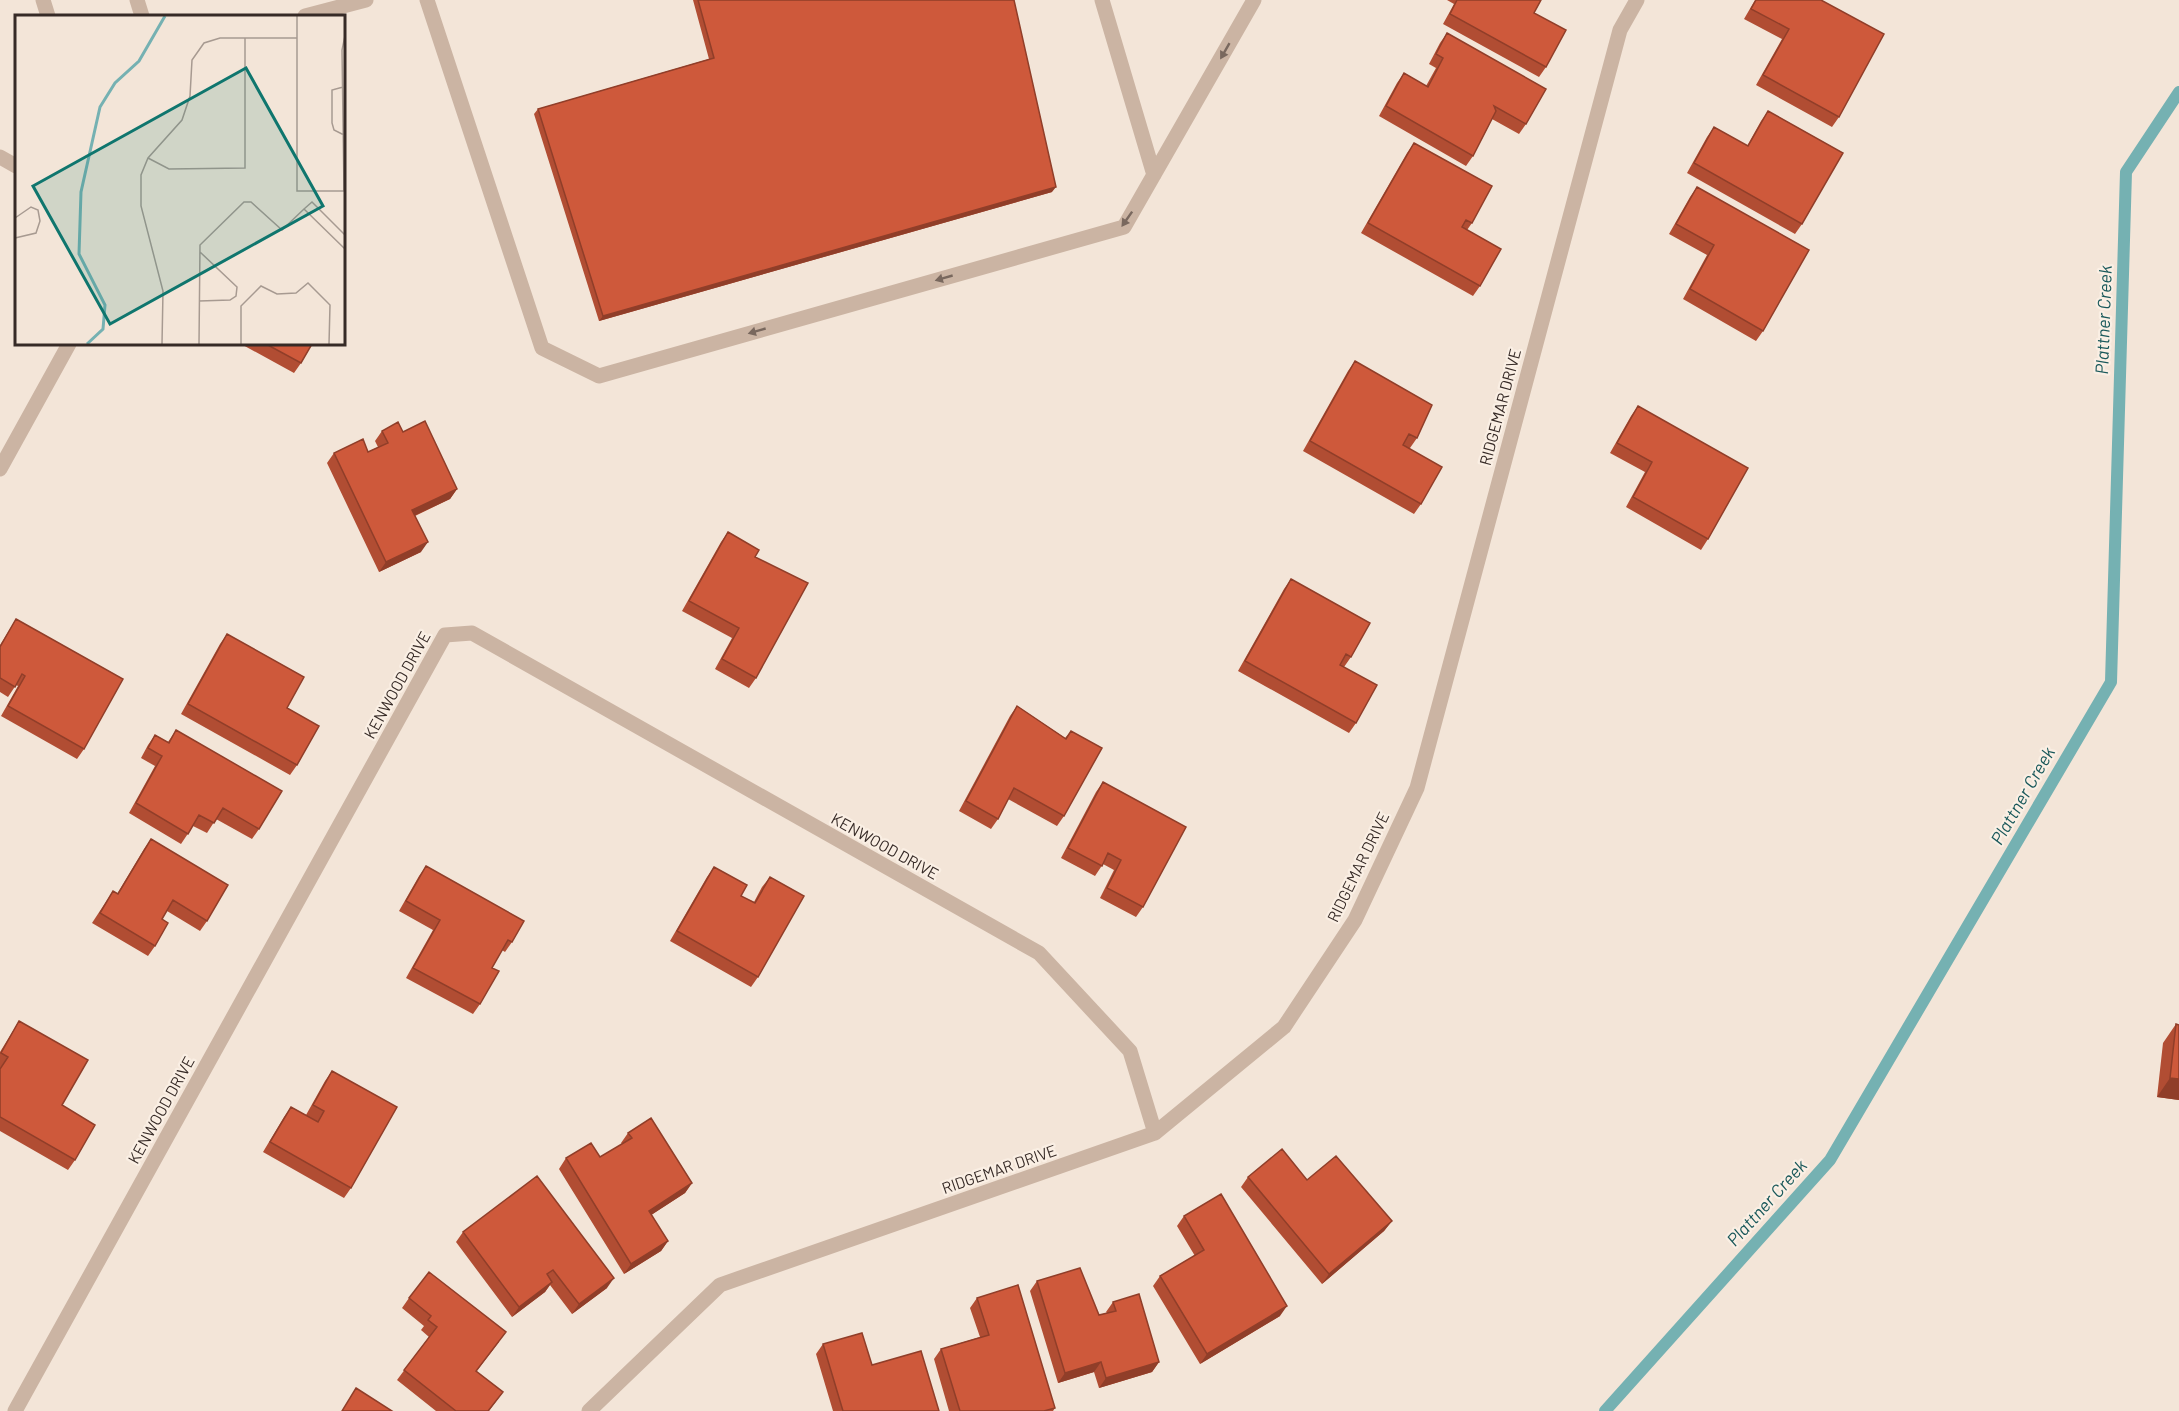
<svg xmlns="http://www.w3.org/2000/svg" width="2179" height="1411" font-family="Barlow,sans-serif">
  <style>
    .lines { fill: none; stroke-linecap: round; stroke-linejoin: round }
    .stream { stroke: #75b1b2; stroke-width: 12 }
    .service { stroke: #cbb4a3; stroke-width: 15 }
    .minor { stroke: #cbb4a3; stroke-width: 15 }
    .wall { fill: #b14d33 }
    .shaded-wall { fill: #903e29 }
    .building { fill: #ce593b; stroke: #903e29; stroke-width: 1.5 }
    .oneway { fill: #79685e }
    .labels { text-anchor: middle; stroke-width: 4.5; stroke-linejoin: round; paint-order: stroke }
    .street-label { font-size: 16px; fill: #362a26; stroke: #faefe4 }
    .water-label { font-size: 18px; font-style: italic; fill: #19585a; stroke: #faefe4 }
    .inset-river { fill: none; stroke: #75b1b2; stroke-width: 3 }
    .inset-road { fill: none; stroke: #a79a91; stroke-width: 1.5 }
    .view { fill: #0f766e; fill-opacity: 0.15; stroke: #0f766e; stroke-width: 3 }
    .inset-edge { fill: none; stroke: #362a26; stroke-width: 3 }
  </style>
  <rect width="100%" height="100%" fill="#f3e5d8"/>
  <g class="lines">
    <path class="stream" d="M1605 1411 1830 1160 2111 682 2126 172 2179 92"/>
    <path class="service" d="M43 0 48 16
      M137 0 142 16
      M427 0 542 348 599 376 1124 227 1254 0
      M1102 0 1154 175
      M305 16 366 0"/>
    <path class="minor" d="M0 157 16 166
      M0 469 69 344
      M15 1411 445 635 472 633 1039 953 1130 1051 1155 1133
      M589 1411 720 1285 1155 1133 1284 1027 1355 920 1417 788 1620 30 1637 0"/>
  </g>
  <path class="wall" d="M693 0H1014L1052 192 599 321 534 114 538 109 709 59Z
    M1447 0H1541L1534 13 1546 67 1539 77 1443 24 1454 4Z
    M1755 0H1821L1839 117 1832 127 1756 85 1782 39 1744 19Z
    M1447 33 1526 124 1519 134 1492 119 1473 156 1466 166 1379 116 1397 83 1404 73 1426 86 1436 68 1429 64 1440 43Z
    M1768 111 1802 224 1795 234 1687 173 1707 137 1714 127 1747 146 1761 121Z
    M1414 143 1472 223 1467 230 1480 286 1473 296 1361 233 1407 153Z
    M1697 187 1763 331 1756 341 1683 299 1707 255 1669 234 1690 197Z
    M241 344H312L301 363 294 373Z
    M1355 361 1417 438 1410 448 1421 504 1414 514 1303 451 1348 371Z
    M1638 406 1708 539 1701 550 1626 507 1645 472 1610 453 1631 416Z
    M382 431 403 432 457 489 450 499 415 516 421 552 379 572 327 463 334 453 368 452 378 447 375 441Z
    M728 532 755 557 756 678 749 688 715 669 732 638 682 611 721 542Z
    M1291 579 1351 657 1344 667 1356 723 1349 733 1238 671 1284 589Z
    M16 619 84 749 77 759 1 716 18 686 16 685 8 697 0 692V645Z
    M227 634 297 765 290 775 181 714 220 644Z
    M1017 706 1065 738 1071 731 1064 816 1057 826 1008 799 998 819 991 829 959 811 1010 716Z
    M176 730 259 829 252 839 216 819 207 833 193 826 181 844 129 813 155 766 141 758 148 745 155 735 168 742Z
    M1103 782 1143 907 1136 917 1100 898 1114 870 1103 864 1095 876 1061 858 1096 792Z
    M151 839 207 921 200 931 167 911 162 919 155 946 148 956 92 923 113 891 117 894 144 849Z
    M426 866 512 942 505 952 502 950 492 968 480 1004 473 1014 406 978 433 930 399 911 419 876Z
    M714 867 741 896 754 902 762 887 770 877 758 977 751 987 670 941 707 877Z
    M19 1021 62 1105 75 1160 68 1170 0 1131V1052Z
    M2176 1024 2179 1025V1100L2157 1097 2163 1043Z
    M332 1071 351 1188 344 1198 263 1152 284 1117 291 1107 306 1115 325 1081Z
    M628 1133 692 1183 685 1193 651 1215 668 1241 661 1251 624 1274 559 1169 566 1158 600 1157 622 1144 621 1143Z
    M1248 1177 1392 1221 1384 1231 1322 1284 1241 1187Z
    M1184 1216 1280 1316 1200 1364 1153 1286 1160 1276 1195 1256 1177 1226Z
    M463 1232 607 1288 572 1314 550 1285 545 1292 512 1317 456 1242Z
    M1037 1281 1099 1315 1107 1313 1106 1312 1113 1302 1159 1362 1152 1372 1099 1388 1094 1372 1058 1383 1030 1291Z
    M409 1298 499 1342 476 1372 503 1392 489 1411H436L397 1380 429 1337 421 1330 424 1326 402 1308Z
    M977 1298 1055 1408 1053 1411H949L934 1359 941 1349 980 1337 970 1308Z
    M823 1344 872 1365 939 1411H833L816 1354Z"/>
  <path class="shaded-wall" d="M1056 187 1052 192 599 321 603 316Z
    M457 489 450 499 405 520 412 510Z
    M428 542 421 552 379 572 386 562Z
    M2170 1078 2179 1079V1100L2157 1097Z
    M692 1183 685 1193 642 1221 649 1211Z
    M1392 1221 1384 1231 1322 1284 1329 1274Z
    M668 1241 661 1251 624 1274 631 1264Z
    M614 1278 607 1288 572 1314 579 1304Z
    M552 1282 545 1292 512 1317 519 1307Z
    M1287 1306 1280 1316 1200 1364 1207 1354Z
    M1101 1362 1094 1372 1058 1383 1065 1373Z
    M1159 1362 1152 1372 1099 1388 1106 1378Z"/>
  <path class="building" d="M698 0H1014L1056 187 603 316 538 109 714 58Z
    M1457 0H1541L1534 13 1566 30 1546 67 1450 14Z
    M1756 0H1821L1884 34 1839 117 1763 75 1789 29 1751 9Z
    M1447 33 1546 89 1526 124 1494 106 1496 111 1473 156 1386 106 1404 73 1428 87 1443 58 1436 54Z
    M1768 111 1843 153 1802 224 1694 163 1714 127 1748 146Z
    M1414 143 1492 186 1472 223 1466 220 1462 227 1501 249 1480 286 1368 223Z
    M1697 187 1809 250 1763 331 1690 289 1714 245 1676 224Z
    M266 344H312L301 363Z
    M1355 361 1432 405 1417 438 1409 434 1403 445 1442 467 1421 504 1310 441Z
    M1638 406 1748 468 1708 539 1633 497 1652 462 1617 443Z
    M425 421 457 489 412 510 428 542 386 562 334 453 363 439 368 452 388 443 382 431 398 422 403 432Z
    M728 532 759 550 755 557 808 583 756 678 722 659 739 628 689 601Z
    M1291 579 1370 623 1351 657 1346 654 1340 665 1377 685 1356 723 1245 661Z
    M16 619 123 679 84 749 8 706 25 676 22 674 15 687 0 678V647Z
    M227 634 304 677 287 708 319 726 297 765 188 704Z
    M1017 706 1066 739 1071 731 1102 748 1064 816 1014 788 998 819 966 801Z
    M176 730 282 791 259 829 223 808 214 823 199 815 188 834 136 803 162 756 148 748 155 735 169 743Z
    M1103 782 1186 827 1143 907 1107 888 1121 860 1108 853 1102 866 1068 848Z
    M151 839 228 885 207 921 173 900 162 919 168 923 155 946 100 913 113 891 118 894Z
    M426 866 524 921 512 942 508 940 492 968 499 971 480 1004 413 968 440 920 406 901Z
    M714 867 747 885 741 896 755 903 770 877 804 896 758 977 677 931Z
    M19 1021 88 1060 62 1105 95 1125 75 1160 0 1117V1069L8 1057 1 1053Z
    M2176 1024 2179 1025V1079L2170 1078Z
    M332 1071 397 1107 351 1188 270 1142 291 1107 318 1122 324 1111 313 1105Z
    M651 1118 692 1183 649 1211 668 1241 631 1264 566 1158 591 1143 600 1157 632 1138 628 1133Z
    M1282 1149 1307 1180 1336 1156 1392 1221 1329 1274 1248 1177Z
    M537 1176 614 1278 579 1304 553 1270 547 1274 552 1282 519 1307 463 1232Z
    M1221 1194 1287 1306 1207 1354 1160 1276 1204 1250 1184 1216Z
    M1080 1268 1099 1315 1116 1311 1113 1302 1139 1294 1159 1362 1106 1378 1101 1362 1065 1373 1037 1281Z
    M429 1272 506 1332 476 1371 503 1392 488 1411H456L404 1370 437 1327 428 1320 431 1316 409 1298Z
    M1018 1285 1055 1408 1044 1411H960L941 1349 989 1335 977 1298Z
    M862 1333 872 1365 921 1351 939 1411H843L823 1344Z
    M356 1388 392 1411H342Z"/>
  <defs><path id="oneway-solid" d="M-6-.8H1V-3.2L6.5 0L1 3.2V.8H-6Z" transform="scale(1.5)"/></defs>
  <g class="oneway">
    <use href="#oneway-solid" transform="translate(1225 51) rotate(120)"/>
    <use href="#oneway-solid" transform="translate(1127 219) rotate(125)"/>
    <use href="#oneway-solid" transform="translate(944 278) rotate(164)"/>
    <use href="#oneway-solid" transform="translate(757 331) rotate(164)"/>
  </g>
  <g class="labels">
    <g class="street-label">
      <text transform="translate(1500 407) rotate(-75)" y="6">RIDGEMAR DRIVE</text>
      <text transform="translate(397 685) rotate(-61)" y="6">KENWOOD DRIVE</text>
      <text transform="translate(885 846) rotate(29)" y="6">KENWOOD DRIVE</text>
      <text transform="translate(1358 867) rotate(-64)" y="6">RIDGEMAR DRIVE</text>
      <text transform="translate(161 1110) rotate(-61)" y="6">KENWOOD DRIVE</text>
      <text transform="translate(999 1169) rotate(-19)" y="6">RIDGEMAR DRIVE</text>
    </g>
    <g class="water-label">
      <text transform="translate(2104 320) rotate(-88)" y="6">Plattner Creek</text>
      <text transform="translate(2023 796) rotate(-60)" y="6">Plattner Creek</text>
      <text transform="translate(1767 1203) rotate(-48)" y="6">Plattner Creek</text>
    </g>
  </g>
  <g transform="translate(15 15)">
    <rect width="330" height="330" fill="#f3e5d8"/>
    <path class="inset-river" d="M72 329 88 314 90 290 64 239 66 177 85 92 100 68 124 46 150 1"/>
    <path class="inset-road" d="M282 1V176H330M328 72 317 75V108L319 115 329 120M133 143 154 154 230 153V23M329 176 327 35 330 21M289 194 297 187 330 220M0 203 16 192 23 195 25 206 21 218 0 223M184 286 215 285 221 281 222 272 185 237M147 329 148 276 126 191V160L133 143 167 105 175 81 177 45 189 28 205 23H282M184 329 185 230 229 187H236L267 215 289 194 330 234M226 329V291L246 271 262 279 281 278 293 268 315 290 314 329"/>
    <path class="view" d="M231 53 308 191 95 309 18 171Z"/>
    <rect width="330" height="330" class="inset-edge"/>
  </g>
</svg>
